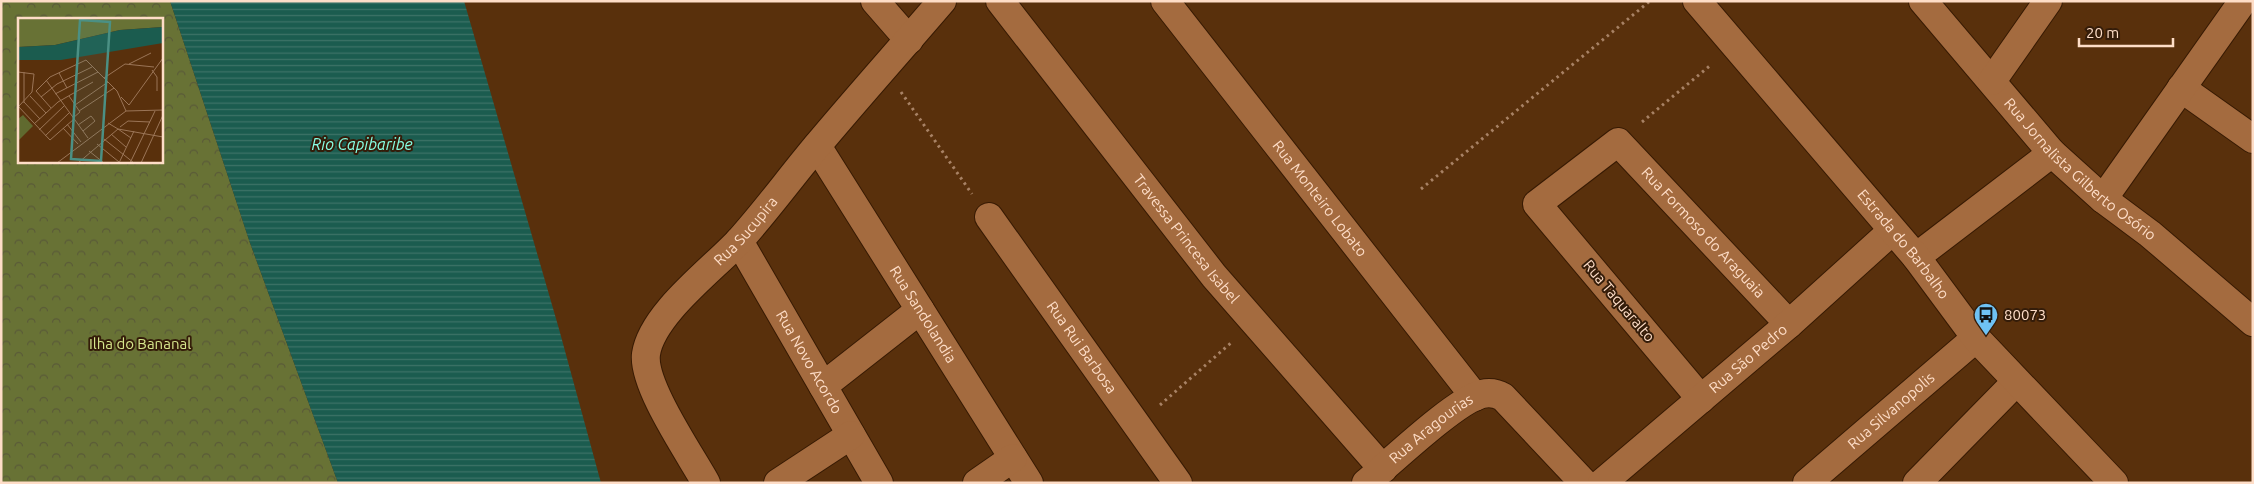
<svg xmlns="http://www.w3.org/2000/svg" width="2254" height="484" font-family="Ubuntu,sans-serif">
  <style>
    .forest { fill: url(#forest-crowns); fill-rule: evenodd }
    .water { fill: url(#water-rules) }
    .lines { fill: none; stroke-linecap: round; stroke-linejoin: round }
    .minor-casing { stroke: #371a03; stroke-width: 30 }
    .tertiary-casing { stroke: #371a03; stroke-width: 30 }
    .path { stroke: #a88265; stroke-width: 3; stroke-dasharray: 2.5 4; stroke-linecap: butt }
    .minor { stroke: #a46b3f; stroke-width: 28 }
    .tertiary { stroke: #a46b3f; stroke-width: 28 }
    .labels { text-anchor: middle; stroke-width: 4; stroke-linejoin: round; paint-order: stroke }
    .street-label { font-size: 15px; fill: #feddc7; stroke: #341c09 }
    .poi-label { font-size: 15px; fill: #feddc7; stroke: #341c09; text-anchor: start }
    .park-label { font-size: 15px; fill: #d6e68c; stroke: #341c09 }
    .water-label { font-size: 16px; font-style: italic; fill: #87fee3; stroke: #341c09 }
    .inset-road { fill: none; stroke: #9b7557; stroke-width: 1 }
    .view { fill: #4b9084; fill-opacity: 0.15; stroke: #4b9084; stroke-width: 2.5 }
    .inset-edge { fill: none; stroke: #feddc7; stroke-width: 2.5 }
  </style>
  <defs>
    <pattern id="forest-crowns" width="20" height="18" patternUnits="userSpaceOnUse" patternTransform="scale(1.25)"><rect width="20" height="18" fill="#687235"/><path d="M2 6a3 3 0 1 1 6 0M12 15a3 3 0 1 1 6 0" fill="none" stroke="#5a5a38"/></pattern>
    <pattern id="water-rules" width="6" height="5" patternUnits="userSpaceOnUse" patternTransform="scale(1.25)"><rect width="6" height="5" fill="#1b5c4f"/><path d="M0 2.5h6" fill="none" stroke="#3d7367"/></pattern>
  </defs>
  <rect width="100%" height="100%" fill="#59300c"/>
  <path class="forest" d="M1 1H170L250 243 338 483H1ZM19 19H161V161H19Z"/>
  <path class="water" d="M170 1H464L559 329 601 483H338L250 243Z"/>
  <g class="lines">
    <defs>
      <g id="minor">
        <path d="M875 1 909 40"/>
        <path id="s1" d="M1000 1 1214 276 1383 469"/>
        <path id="s2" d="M1165 1 1475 397"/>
        <path id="s3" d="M1923 1 2052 153 2103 199 2150 234 2253 322"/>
        <path d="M1992 81 2048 1"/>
        <path d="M2181 88 2253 139"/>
        <path id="s4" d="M817 146 1029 483"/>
        <path d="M2103 199 2243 1"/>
        <path id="s5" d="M989 217 1178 483"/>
        <path id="s6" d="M739 241 879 483"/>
        <path d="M1916 257 2052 153"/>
        <path d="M823 386 920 310"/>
        <path id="s7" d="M1701 399 1537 204 1618 142 1789 324"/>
        <path id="s8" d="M706 483C690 454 642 385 646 354 652 314 712 270 739 241 766 211 790 178 816 147 857 98 900 50 942 1"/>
        <path d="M778 483 851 435"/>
        <path d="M977 483 1013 458"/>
        <path id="s9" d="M1366 483C1390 463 1456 400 1482 394 1490 392 1496 393 1503 397L1584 483"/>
        <path id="s10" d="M1602 483 1789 324 1892 231"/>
        <path id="s11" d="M1807 483 1976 338"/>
        <path d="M1917 483 2016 382"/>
      </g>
      <g id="tertiary">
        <path id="s12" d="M1697 1 1916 257 1976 338 2114 483"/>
      </g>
    </defs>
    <use href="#minor" class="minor-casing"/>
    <use href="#tertiary" class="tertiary-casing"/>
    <path class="path" d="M901 92 972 194
      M1642 122 1712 64
      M1421 189 1650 1
      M1160 405 1232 342"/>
    <use href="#minor" class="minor"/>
    <use href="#tertiary" class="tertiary"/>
  </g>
  <defs>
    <symbol id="bus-pin" viewBox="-11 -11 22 30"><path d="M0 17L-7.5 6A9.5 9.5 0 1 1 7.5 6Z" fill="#6fc2f4" stroke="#341c09"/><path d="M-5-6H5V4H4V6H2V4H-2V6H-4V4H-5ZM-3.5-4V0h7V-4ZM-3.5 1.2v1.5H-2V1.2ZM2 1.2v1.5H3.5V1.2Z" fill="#111"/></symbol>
  </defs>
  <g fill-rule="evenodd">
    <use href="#bus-pin" x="1972" y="301" width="28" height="38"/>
  </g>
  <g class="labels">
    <g class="street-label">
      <text dy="5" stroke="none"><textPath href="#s3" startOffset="231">Rua Jornalista Gilberto Osório</textPath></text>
      <text dy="5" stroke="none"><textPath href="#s2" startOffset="251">Rua Monteiro Lobato</textPath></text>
      <text dy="5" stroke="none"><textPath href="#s8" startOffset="304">Rua Sucupira</textPath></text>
      <text dy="5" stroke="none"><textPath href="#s7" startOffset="481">Rua Formoso do Araguaia</textPath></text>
      <text dy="5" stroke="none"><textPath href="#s1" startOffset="302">Travessa Princesa Isabel</textPath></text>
      <text dy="5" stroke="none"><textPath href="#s12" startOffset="319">Estrada do Barbalho</textPath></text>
      <text transform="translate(1619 301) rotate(50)" y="5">Rua Taquaralto</text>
      <text dy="5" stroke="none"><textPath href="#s4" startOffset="199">Rua Sandolandia</textPath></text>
      <text dy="5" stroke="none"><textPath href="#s5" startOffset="160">Rua Rui Barbosa</textPath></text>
      <text dy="5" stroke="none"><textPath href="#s10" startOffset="192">Rua São Pedro</textPath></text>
      <text dy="5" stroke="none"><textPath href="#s6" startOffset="140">Rua Novo Acordo</textPath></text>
      <text dy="5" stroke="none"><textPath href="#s11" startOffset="111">Rua Silvanopolis</textPath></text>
      <text dy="5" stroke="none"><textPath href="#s9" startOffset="85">Rua Aragourias</textPath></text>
    </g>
    <g class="poi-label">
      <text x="2004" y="320">80073</text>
    </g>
    <g class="park-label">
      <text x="140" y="349">Ilha do Bananal</text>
    </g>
    <g class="water-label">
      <text x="362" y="150">Rio Capibaribe</text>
    </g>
  </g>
  <g transform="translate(18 18)">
    <rect width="145" height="145" fill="#59300c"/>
    <path d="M0 0H145V9L102 12 37 27 0 29Z" fill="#687235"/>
    <path d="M5 97 15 108 0 123V101Z" fill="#606a2f"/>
    <path d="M145 9V25L43 42H0V29L37 27 102 12Z" fill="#1b5c4f"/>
    <path class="inset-road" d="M111 46 133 35M134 52 139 59V73M0 54 16 56 14 74 1 88M41 55 49 70M86 60 107 46 136 49M28 62 70 120M18 73 32 59 68 42 99 73 108 93M18 73 33 90M37 76 80 54M12 78 28 95M51 78 62 94 55 100M23 79 39 66 74 49M103 79 111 87 145 40M6 84 22 101M6 85V54M57 87 90 64M0 88 32 122 56 101M61 93 96 70M90 105 100 111 145 119M16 106 40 84 75 64M49 106 63 124M60 107 73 98 77 103 65 113M102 109 110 103 132 104M45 110 60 126M21 112 46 88M93 116 108 129M27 118 51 95M86 121 116 145M79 126 101 144M71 133 86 145M39 145 108 93 145 92M60 145 100 111 113 120M101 145 116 113M112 145 137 93M123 145 145 97"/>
    <path class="view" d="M62 2 92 4 83 143 53 141Z"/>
    <rect width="145" height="145" class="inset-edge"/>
  </g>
  <rect width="2254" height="484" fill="none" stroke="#feddc7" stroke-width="5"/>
  <path d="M2079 38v8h94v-8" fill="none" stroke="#feddc7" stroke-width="2.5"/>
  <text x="2086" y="38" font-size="15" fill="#feddc7" stroke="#341c09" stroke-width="4" paint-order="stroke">20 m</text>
</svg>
